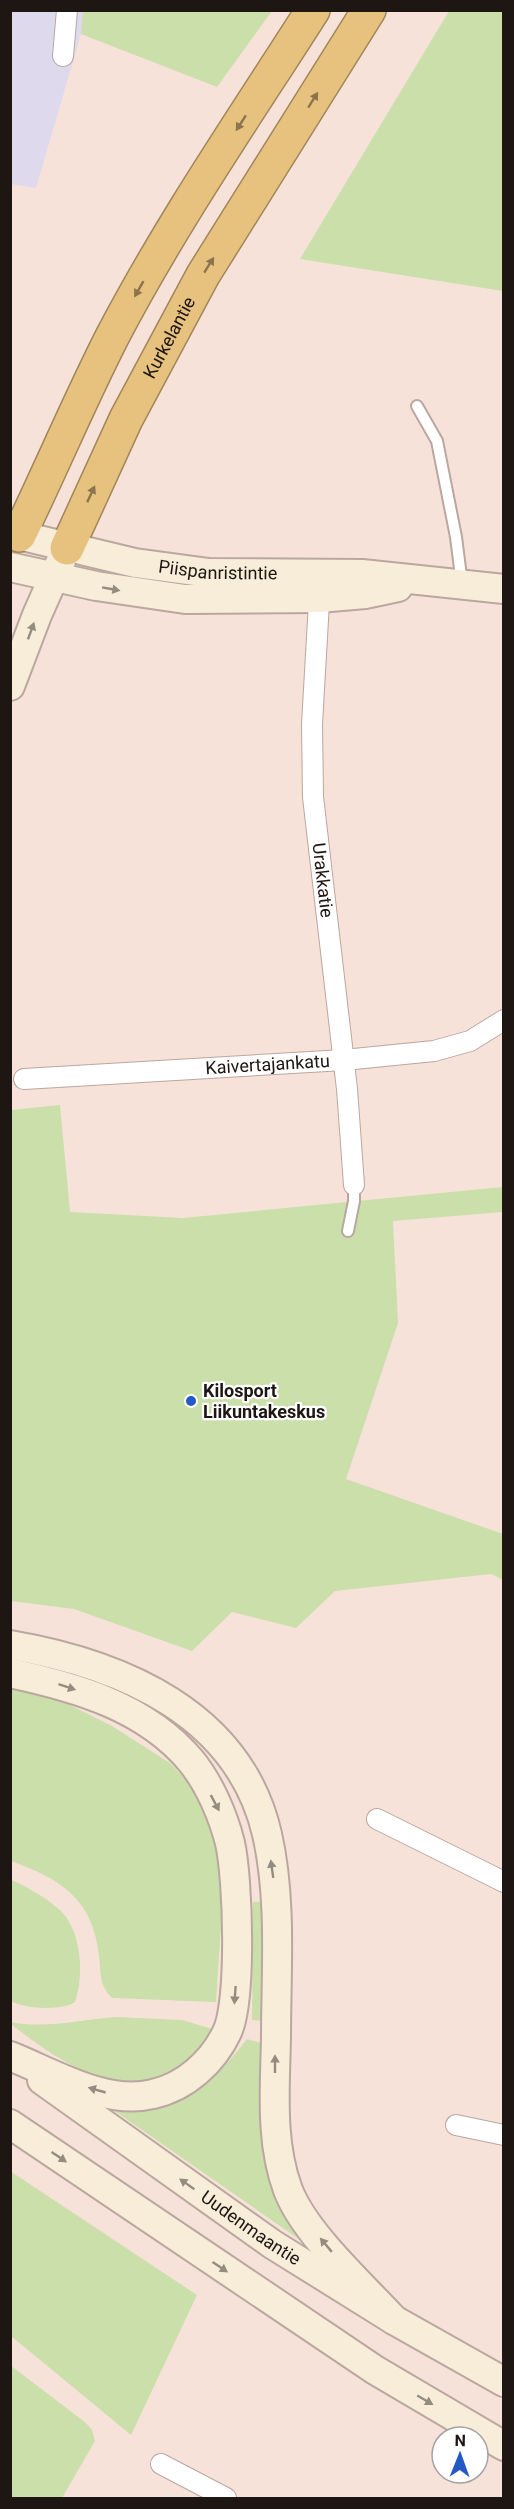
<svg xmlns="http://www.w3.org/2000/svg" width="514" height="2509" font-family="Roboto,sans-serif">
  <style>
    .industrial { fill: #dfd9ee }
    .green { fill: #cadfa9 }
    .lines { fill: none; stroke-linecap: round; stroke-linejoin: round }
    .lane-casing { stroke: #baa79f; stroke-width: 14 }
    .street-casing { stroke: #baa79f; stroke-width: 22 }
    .secondary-casing { stroke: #baa79f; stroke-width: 32 }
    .highway-casing { stroke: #a08659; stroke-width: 36 }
    .lane { stroke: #fff; stroke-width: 10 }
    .street { stroke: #fff; stroke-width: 20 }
    .secondary { stroke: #f8edd9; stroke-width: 28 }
    .highway { stroke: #e7c27f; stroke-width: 33 }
    .oneway { fill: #8c754e }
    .oneway2 { fill: #958c80 }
    .poi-dot { fill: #2358c5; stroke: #fff; stroke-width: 2 }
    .labels { text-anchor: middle; stroke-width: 4.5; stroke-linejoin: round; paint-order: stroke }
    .street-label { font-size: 18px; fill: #1d1613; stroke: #fff }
    .poi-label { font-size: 18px; font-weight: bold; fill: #1d1613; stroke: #fff; text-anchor: start }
  </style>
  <rect width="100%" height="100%" fill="#f7e2da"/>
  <path class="industrial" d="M11 11H85L81 34 36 188 11 184Z"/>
  <path class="green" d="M83 11V10L272 11 217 87 81 34Z
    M449 11H503V291L300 259Z
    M60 1105 70 1212 183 1218 503 1187V1212L393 1221 398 1323 346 1479 503 1534V1580L491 1574 335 1591 296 1628 232 1612 192 1651 74 1609 11 1601V1110Z
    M11 1686 46 1693 112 1726 170 1763 199 1793 214 1827 223 1894 216 2002 112 1998C99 1985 101 1973 99 1956 93 1899 61 1879 11 1861Z
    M11 1880C25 1885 51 1901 62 1912 82 1934 84 1975 75 2002 61 2011 25 2009 11 2001Z
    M268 1901 267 2021 252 2020 253 1902Z
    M115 2017 182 2020 219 2031C208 2042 198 2056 186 2064 127 2109 59 2062 11 2024L10 2022C44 2029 81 2020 115 2017Z
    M247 2039 267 2045 288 2218 300 2240 109 2107C129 2104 172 2101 188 2094 213 2083 230 2060 247 2039Z
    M10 2171 197 2295 131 2435 11 2336Z
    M10 2365 86 2423 92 2430 95 2441 62 2498H11Z"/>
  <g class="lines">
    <defs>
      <path id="lane" d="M417 406 437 441 456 537 462 584
        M348 1231 354 1201V1185"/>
      <g id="street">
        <path d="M63 56 67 10"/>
        <path id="s1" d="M320 585 312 724 313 797 347 1089 354 1185"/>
        <path id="s2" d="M24 1079 344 1060 434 1051 470 1041 504 1020"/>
        <path d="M377 1819 504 1882"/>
        <path d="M456 2125 504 2135"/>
        <path d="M161 2464 226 2498"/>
      </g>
      <g id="secondary">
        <path id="s3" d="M10 533 135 563 209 573 362 574 504 589"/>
        <path d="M10 567 96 586 185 599 319 598 365 594 398 587"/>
        <path d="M10 686 37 615 61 561"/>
        <path d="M10 1645C121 1664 239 1713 267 1834 282 1900 276 1971 276 2038 275 2088 270 2142 288 2190 305 2234 362 2285 394 2320"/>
        <path d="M10 1673C76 1687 146 1707 191 1761 209 1783 223 1815 230 1843 238 1878 242 2001 227 2032 213 2062 185 2087 153 2094 106 2106 53 2073 10 2056"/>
        <path id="s4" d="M42 2080 272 2244 394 2320 504 2382"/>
        <path d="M10 2124 375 2370 504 2446"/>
      </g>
      <g id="highway">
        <path d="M19 535C51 469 79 402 112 337 171 224 244 118 313 10"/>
        <path id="s5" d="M67 548 126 419 203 275 369 10"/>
      </g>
    </defs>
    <use href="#lane" class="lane-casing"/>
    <use href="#street" class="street-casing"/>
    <use href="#secondary" class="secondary-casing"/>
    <use href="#highway" class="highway-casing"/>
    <use href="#lane" class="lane"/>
    <use href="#street" class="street"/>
    <use href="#secondary" class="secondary"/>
    <use href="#highway" class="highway"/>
  </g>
  <defs><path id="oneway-solid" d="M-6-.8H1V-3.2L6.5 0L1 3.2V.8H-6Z" transform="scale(1.5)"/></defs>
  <g class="oneway">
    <use href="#oneway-solid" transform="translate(313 100) rotate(-58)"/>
    <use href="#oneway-solid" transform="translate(241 123) rotate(123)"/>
    <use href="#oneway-solid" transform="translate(209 265) rotate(-58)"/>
    <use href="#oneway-solid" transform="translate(139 289) rotate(120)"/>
    <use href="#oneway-solid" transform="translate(91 494) rotate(-65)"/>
  </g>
  <g class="oneway2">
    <use href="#oneway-solid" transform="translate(111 589) rotate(10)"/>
    <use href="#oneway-solid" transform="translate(31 631) rotate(-70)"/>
    <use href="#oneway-solid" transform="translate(67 1687) rotate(18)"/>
    <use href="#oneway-solid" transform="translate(215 1803) rotate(62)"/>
    <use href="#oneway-solid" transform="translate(272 1869) rotate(-98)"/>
    <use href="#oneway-solid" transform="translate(235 1995) rotate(94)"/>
    <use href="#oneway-solid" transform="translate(275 2064) rotate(-90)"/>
    <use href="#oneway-solid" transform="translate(97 2090) rotate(-164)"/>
    <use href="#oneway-solid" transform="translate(59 2157) rotate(34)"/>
    <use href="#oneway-solid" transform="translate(187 2184) rotate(-145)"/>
    <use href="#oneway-solid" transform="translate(326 2245) rotate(-130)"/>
    <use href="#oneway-solid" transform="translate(220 2267) rotate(34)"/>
    <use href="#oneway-solid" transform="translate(425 2400) rotate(30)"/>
  </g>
  <circle class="poi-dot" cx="191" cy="1401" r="6"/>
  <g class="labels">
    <g class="street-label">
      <text dy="6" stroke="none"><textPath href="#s5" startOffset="234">Kurkelantie</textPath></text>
      <text dy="6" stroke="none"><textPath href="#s3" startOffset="212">Piispanristintie</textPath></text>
      <text dy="6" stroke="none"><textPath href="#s1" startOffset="296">Urakkatie</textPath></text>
      <text dy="6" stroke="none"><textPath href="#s2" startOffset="244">Kaivertajankatu</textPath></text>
      <text dy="6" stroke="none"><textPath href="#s4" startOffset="256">Uudenmaantie</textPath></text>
    </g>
    <g class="poi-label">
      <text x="203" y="1397">Kilosport<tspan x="203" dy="21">Liikuntakeskus</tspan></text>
    </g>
  </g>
  <rect width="514" height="2509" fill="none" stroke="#1d1613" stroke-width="24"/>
  <g transform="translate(460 2455) rotate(1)"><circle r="28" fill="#ffffff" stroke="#a5a2a1" stroke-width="1.5"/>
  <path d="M0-4.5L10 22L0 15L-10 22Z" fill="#2358c5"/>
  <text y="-9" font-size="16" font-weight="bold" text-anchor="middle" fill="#1d1613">N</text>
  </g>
</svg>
